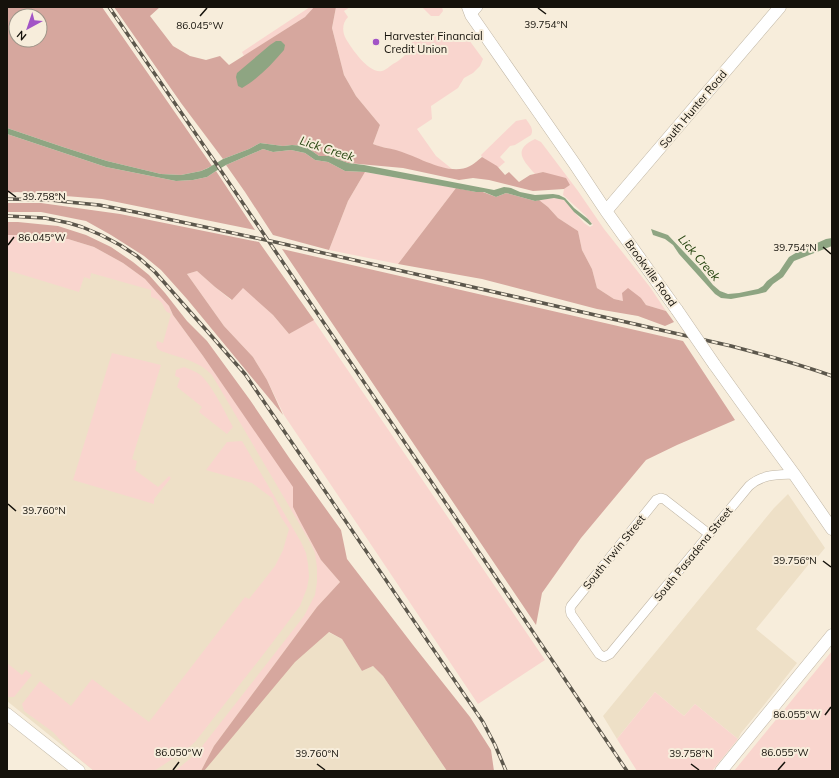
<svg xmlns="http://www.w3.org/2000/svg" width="839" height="778" font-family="Mulish,sans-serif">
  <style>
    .built { fill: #eee0c7 }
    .green { fill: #f9d5ce }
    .forest { fill: #d6a79e; fill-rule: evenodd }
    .water { fill: #8ea582 }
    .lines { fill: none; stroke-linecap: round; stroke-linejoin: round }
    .street-casing { stroke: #bfb5a4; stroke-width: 10 }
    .secondary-casing { stroke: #bfb5a4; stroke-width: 13 }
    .street { stroke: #fff; stroke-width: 9 }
    .secondary { stroke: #fff; stroke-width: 12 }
    .rail-casing { stroke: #5c574c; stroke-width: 3.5 }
    .rail { stroke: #f7eddb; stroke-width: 2; stroke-dasharray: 6; stroke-linecap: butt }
    .secondary-bridge-casing { stroke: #bfb5a4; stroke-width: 13; stroke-linecap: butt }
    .secondary-bridge { stroke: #fff; stroke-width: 12 }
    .ticks { fill: none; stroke: #15120b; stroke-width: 1.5 }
    .poi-dot { fill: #a254c6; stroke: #f7eddb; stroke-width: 1.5 }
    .labels { text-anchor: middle; stroke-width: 4; stroke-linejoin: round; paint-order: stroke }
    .poi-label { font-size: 11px; fill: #15120b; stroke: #f7eddb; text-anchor: start }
    .street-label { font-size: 11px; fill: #15120b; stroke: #f7eddb }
    .water-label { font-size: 12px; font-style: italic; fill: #25440f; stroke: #f7eddb }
    .ticks-label { font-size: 10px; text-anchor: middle; fill: #15120b; stroke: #f7eddb; stroke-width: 4; stroke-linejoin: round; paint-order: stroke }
  </style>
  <rect width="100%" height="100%" fill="#f7eddb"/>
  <path class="built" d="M7 235 156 291 294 487 321 560 328 632 342 639 362 671 373 666 383 676 447 771H94L7 701Z
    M788 494 825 548 815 560 809 564 756 629 797 663 764 705 741 733 738 739 695 704 684 716 655 692 617 739 603 716 774 508Z"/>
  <path class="green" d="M310 7H314L305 17 244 56 242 52Z
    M336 7H350L344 11 348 17C342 23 342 32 346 39 352 49 369 74 382 71 386 70 390 66 393 64 397 62 402 58 405 55 413 42 412 37 428 31L442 39 463 37 469 40 483 59 480 66 473 73 464 78 458 88 431 106 432 119 417 129 436 156 452 169C434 168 417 158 400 152 391 148 382 148 373 144L380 125 356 96 344 75 332 28Z
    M422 7H442L443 11 439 16H431Z
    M526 119C530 125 534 129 531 135L515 145 510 146 500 157 505 162 498 168 482 157 481 155 516 121Z
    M535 139 541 142 578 191 604 229 650 287 666 311 646 305 641 298 623 301 614 299 597 288 592 269 582 250 578 231 558 218 548 207 539 200 554 198 564 200 584 223 590 227 593 225 586 216 563 195 564 189 570 185 543 172 535 174C523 160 512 150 535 139Z
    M365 172 456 188 398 264 329 250 348 201Z
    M7 235H25L68 239 94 247 123 263 145 279 169 306 173 315 203 356 294 487 293 507 321 560 340 582 317 607 214 746 201 771H175L192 757 200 749 304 616 315 595 317 582V568L315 553 310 542 289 506 212 375C199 361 181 358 164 352 158 350 155 348 157 341L163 343 171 314C162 310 166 307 160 301 158 299 154 298 151 297V290L91 273 90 279 84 277 79 292 7 270Z
    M197 271 215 287 231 300 243 287 273 315 289 334 313 319 545 660 478 704 284 415 267 380 253 357 224 326 187 274Z
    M112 353 161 365 132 459 137 461 135 470 158 487 169 476 171 478 154 499V504L73 480Z
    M184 367C189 369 195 371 199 374 210 381 226 414 233 427L227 434 199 412 202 407 177 387 180 378 175 376 176 370Z
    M242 441 301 542 306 553 308 564 309 577 307 588 300 606 266 651 195 742 186 750 154 771H94L70 751 53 732 24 711 22 704 40 681 71 706 92 679 149 722 245 597 249 599 275 566 283 550 289 529 281 517 272 498 252 483 206 470 227 442Z
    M832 651V771H734Z
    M7 663 22 675 26 670 32 675 14 697H7Z
    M655 692 684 716 695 704 738 739 712 771H637L617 739Z"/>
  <path class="forest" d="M7 7H102L212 166 201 171 181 175 161 174 107 161 63 147 7 128ZM16 16H40V40H16Z
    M114 7H160L150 16 173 46 190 56 206 60 220 56 229 65 305 17 314 7H336L332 28 344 75 356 96 380 125 373 144C382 148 391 148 399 151 419 157 450 177 470 166 474 164 478 160 482 157L497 166 505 175 509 172 519 182 530 175 543 172 566 178 570 185 564 189 533 191 489 180 473 178 459 180 403 168 348 163 329 156H319L305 146 292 145 283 146 260 143 249 149 223 159 181 103Z
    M7 134 106 167 176 181 193 180 207 177 216 171 255 230 102 199 17 192 7 193Z
    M263 149 273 152 291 150 305 153 315 160 328 162 345 171 365 172 348 201 329 250 273 235 245 192 226 165Z
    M456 188 476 192H483L496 197 506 193 535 201 539 200 548 207 558 218 578 231 582 250 592 269 597 288 614 299 623 301 622 293 628 288 641 298 646 305 666 311 674 322 665 326 638 316 597 309 482 279 398 264Z
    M7 203H41L120 214 259 242 314 320 289 334 273 315 243 288 232 300 215 287 197 271 187 274 224 326 253 357 267 380 283 415 187 299 161 270 144 256 111 235 86 221 41 212H7Z
    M7 222H18L58 226 86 235 111 247 133 262 149 275 165 293 187 321 207 341 250 400 290 459 341 530 347 559 413 645 470 717 491 750 494 771H447L383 676 373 666 362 671 342 639 329 632 295 662 204 771H201L214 746 317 607 340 582 321 560 300 521 293 507V487L203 356 173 315 169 306 145 279 123 263 94 247 68 239 25 235H7Z
    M282 249 683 341 735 420 677 445 646 460 581 538 542 593 536 625Z"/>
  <path class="water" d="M276 41H281L285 45 284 50C272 64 258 79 242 88L238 86 236 77 237 73 270 45Z
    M7 128 63 147 107 161 161 174 181 175 201 171 208 168 223 159 249 149 260 143 283 146 292 145 305 146 319 156H329L348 163 364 165 494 190 504 187 511 188 520 192 535 195 553 194 559 195 565 198 574 208 588 219 592 224 590 225 574 212 564 200 554 198 535 201 506 193 496 197 484 192H476L365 172 345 171 328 162 315 160 305 153 291 150 273 152 263 149 226 165 216 171 207 177 193 180 176 181 106 167 7 134Z
    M651 229 668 235 701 270 713 285 720 291 728 294 739 293 758 289 763 286 767 281 779 272 789 257 799 251 826 239 832 238V246L794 261 783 277 773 284 766 292 758 294 731 299 721 298 715 294 679 254 673 245 665 239 653 235Z"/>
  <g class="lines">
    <defs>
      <path id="street" d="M471 15 478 7
        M709 534 664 499 661 498 656 500 571 606 570 609 571 614 599 654 604 657 610 654 749 486C762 474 777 475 794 474"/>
      <path id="secondary" d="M468 7 471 15 574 163 606 211 677 310
        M606 211 780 7
        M714 364 742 403 794 474 832 529
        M7 714 79 771
        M721 771 832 635"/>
    </defs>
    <use href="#street" class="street-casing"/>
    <use href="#secondary" class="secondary-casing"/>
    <use href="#street" class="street"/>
    <use href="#secondary" class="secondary"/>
    <defs>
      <path id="rail" d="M109 7 215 162 627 771
        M7 199 51 200 68 202 99 205 135 212 275 242 731 346C765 355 799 364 832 376
        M7 216 45 218 69 223 82 227 101 235 120 245 137 256 155 272 245 374 483 722 495 745 506 771"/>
    </defs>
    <use href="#rail" class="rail-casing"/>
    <use href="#rail" class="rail"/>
    <defs>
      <path id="secondary-bridge" d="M677 310 714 364"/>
    </defs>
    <use href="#secondary-bridge" class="secondary-bridge-casing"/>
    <use href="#secondary-bridge" class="secondary-bridge"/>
  </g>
  <path class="ticks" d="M538 8 546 14M200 16 207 8M8 191 16 197M8 245 14 237M823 247 831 254M8 504 16 511M823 561 831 567M825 715 831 707M317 764 325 770M691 764 699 770M173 770 179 762M778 770 785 762"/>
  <circle class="poi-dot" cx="376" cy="42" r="4"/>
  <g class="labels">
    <g class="poi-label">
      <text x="384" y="40">Harvester Financial<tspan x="384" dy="13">Credit Union</tspan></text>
    </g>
    <g class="street-label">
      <text transform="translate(693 109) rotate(-50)" y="4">South Hunter Road</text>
      <text transform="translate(651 273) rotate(54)" y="4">Brookville Road</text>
      <text transform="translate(614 552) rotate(-51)" y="4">South Irwin Street</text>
      <text transform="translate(693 554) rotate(-51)" y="4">South Pasadena Street</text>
    </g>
    <g class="water-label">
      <text transform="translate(327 149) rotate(18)" y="4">Lick Creek</text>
      <text transform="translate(699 258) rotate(49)" y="4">Lick Creek</text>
    </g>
  </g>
  <g class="ticks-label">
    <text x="546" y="28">39.754°N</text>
    <text x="200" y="29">86.045°W</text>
    <text x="44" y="200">39.758°N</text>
    <text x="42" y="241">86.045°W</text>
    <text x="795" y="251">39.754°N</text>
    <text x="44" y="514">39.760°N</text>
    <text x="795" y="564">39.756°N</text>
    <text x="797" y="718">86.055°W</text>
    <text x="179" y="756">86.050°W</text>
    <text x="785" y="756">86.055°W</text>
    <text x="317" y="757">39.760°N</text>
    <text x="691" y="757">39.758°N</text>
  </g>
  <rect width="839" height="778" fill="none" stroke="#15120b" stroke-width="16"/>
  <g transform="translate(28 28) rotate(220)"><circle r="19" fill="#f7eddb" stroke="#9d9588"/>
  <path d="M0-3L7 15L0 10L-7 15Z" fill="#a254c6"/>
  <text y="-6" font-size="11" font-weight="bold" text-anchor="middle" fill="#15120b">N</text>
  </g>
</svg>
